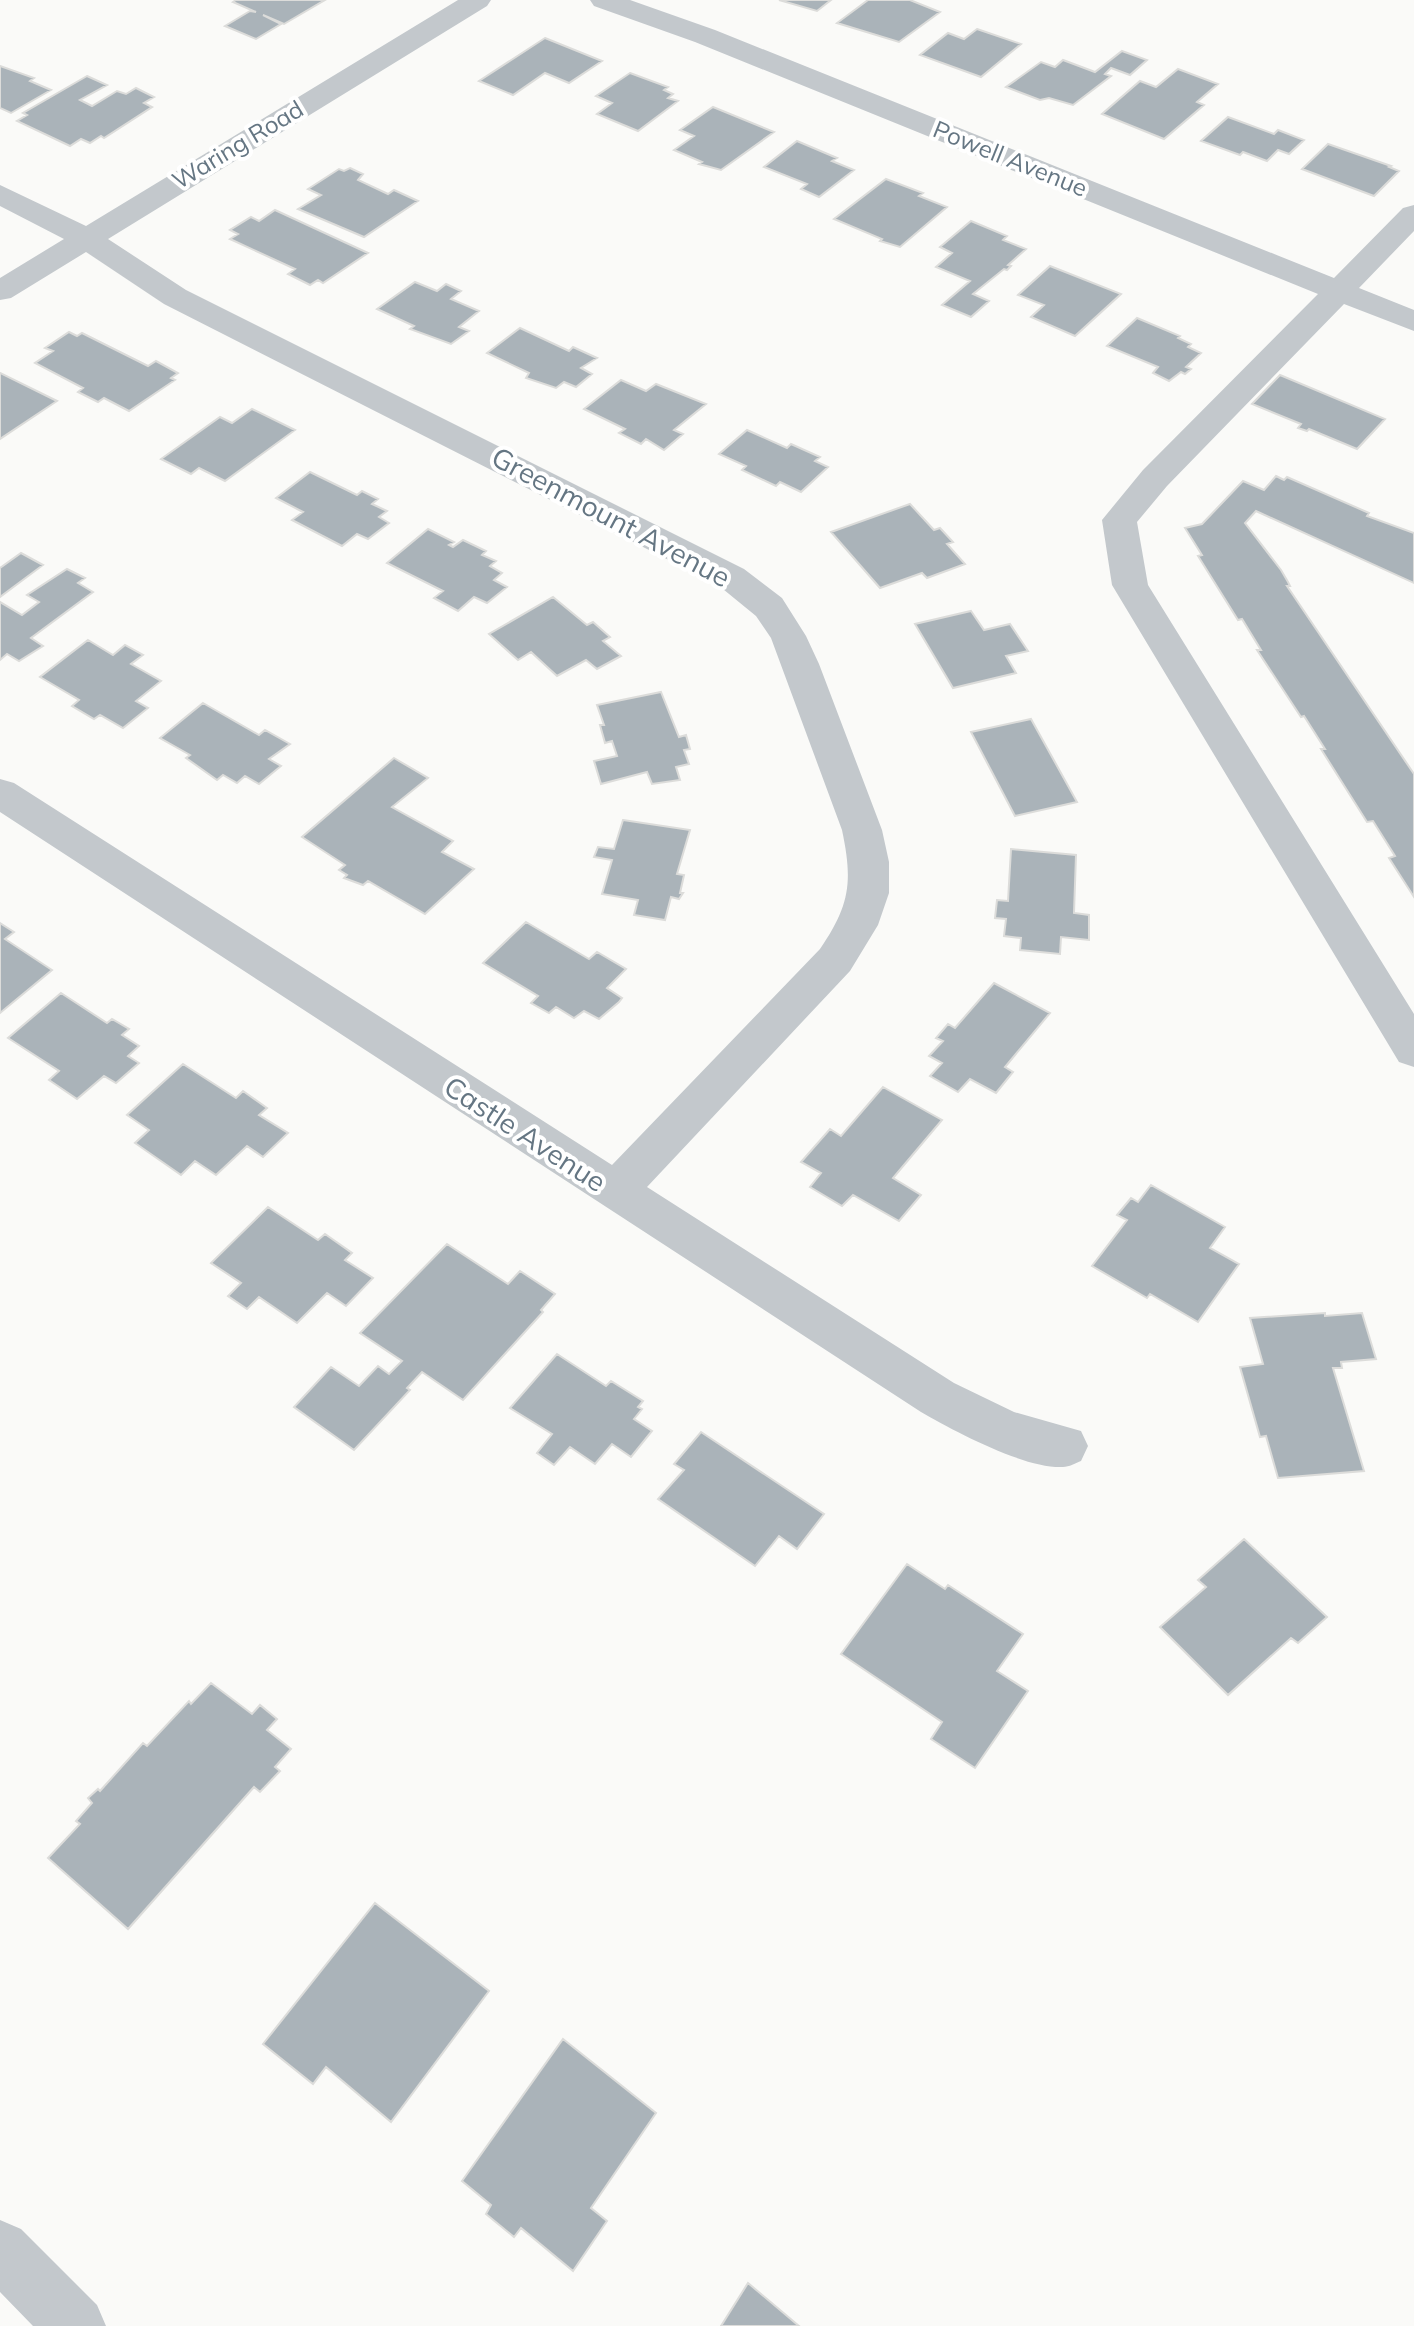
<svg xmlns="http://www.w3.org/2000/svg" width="1414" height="2326" font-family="Mulish,sans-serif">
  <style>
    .building { fill: #aab3b9; stroke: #dcdcda; stroke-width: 2 }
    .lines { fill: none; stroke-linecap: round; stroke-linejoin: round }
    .minor { fill: #c3c8cc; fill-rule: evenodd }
    .labels { text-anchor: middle; stroke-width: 8; stroke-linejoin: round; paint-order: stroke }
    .far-street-label { font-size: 24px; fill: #657683; stroke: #fff }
    .street-label { font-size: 28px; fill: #657683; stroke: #fff }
  </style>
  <rect width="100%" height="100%" fill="#fafaf8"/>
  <path class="building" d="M236 0H325L284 24 263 15 281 24 256 39 225 26 250 11 256 12 233 2Z
    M779 0H831L817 11Z
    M868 0H910L940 12 899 42 837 23Z
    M977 29 1021 44 981 77 920 55 948 33 964 39Z
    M545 38 602 61 569 83 545 73 513 95 479 81Z
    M1122 51 1147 60 1130 75 1111 68 1105 74 1111 76 1073 105 1049 98 1040 100 1006 87 1041 62 1055 67 1063 60 1095 72Z
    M0 66 34 78 30 81 51 90 11 113 0 108Z
    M1178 69 1218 84 1197 102 1204 105 1164 139 1102 114 1140 81 1156 87Z
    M630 73 668 87 664 90 673 94 668 98 678 101 638 131 597 114 612 103 596 96Z
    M87 76 107 85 80 100 92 106 117 91 126 94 136 88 154 97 144 103 152 107 104 138 101 136 90 143 81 139 70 146 17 121 27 115 23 113Z
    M713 107 774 132 721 170 699 164 702 162 674 150 694 136 680 130Z
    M1228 117 1274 134 1278 130 1304 140 1289 154 1278 150 1267 161 1243 152 1240 155 1201 141Z
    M797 141 837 158 832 161 854 170 819 197 801 189 807 184 764 167Z
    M1328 144 1391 166 1389 167 1399 171 1374 196 1302 169Z
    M350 168 363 174 358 180 388 194 394 190 418 201 364 237 298 209 321 195 308 189 339 169 344 171Z
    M886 179 923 193 919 196 947 207 900 247 880 241 882 239 834 219Z
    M275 210 368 253 323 283 318 280 310 285 288 274 295 269 230 239 238 234 230 230 251 217 259 221Z
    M971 221 1007 236 1003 240 1026 249 1008 265 1011 266 1007 270 1004 269 973 294 989 301 971 317 942 305 970 281 936 267 952 253 940 247Z
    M1050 266 1121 294 1075 336 1031 317 1044 305 1018 295Z
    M415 282 437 291 446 284 461 291 451 299 479 311 459 327 469 331 451 344 410 329 414 326 377 309Z
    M1137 318 1180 336 1178 338 1191 344 1188 347 1201 353 1186 367 1191 369 1185 374 1181 372 1169 381 1153 373 1158 367 1107 346Z
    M520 328 569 351 573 347 597 358 581 368 592 374 576 387 564 382 556 388 526 378 529 373 487 353Z
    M69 332 77 336 82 333 148 366 156 361 178 373 171 378 175 380 129 411 104 398 98 402 78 392 83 388 35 363 53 351 45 348Z
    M0 373 57 401 0 439Z
    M1280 375 1385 419 1357 449 1309 429 1307 431 1298 428 1301 424 1252 404Z
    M621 380 646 391 656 384 706 404 674 430 683 434 664 450 646 439 641 444 619 433 625 429 584 409Z
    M252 409 295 430 225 481 199 468 191 474 161 459 220 417 232 423Z
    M747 430 787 448 791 444 820 457 815 461 828 467 801 492 780 482 776 486 742 470 746 466 719 454Z
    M310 472 357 495 362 491 378 499 372 504 387 511 379 517 389 523 368 539 357 534 342 546 292 520 303 512 276 498Z
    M1276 476 1284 480 1287 477 1369 513 1367 516 1414 533V583L1256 511 1245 523 1281 570 1288 582 1290 586H1287L1414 774V897L1389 858 1395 856 1373 821 1367 822 1321 749H1325L1304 716 1301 717 1257 650H1261L1242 619 1238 620 1198 556 1202 555 1185 528 1202 524 1243 481 1264 490Z
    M910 504 934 530 940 528 953 542 947 544 965 564 927 578 922 573 880 588 831 532Z
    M428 529 454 542 449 545 453 547 463 540 486 551 482 555 496 561 490 566 502 573 494 580 507 587 487 603 474 597 458 611 434 598 443 591 387 563Z
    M21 553 43 565 0 597V568Z
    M67 569 85 578 78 583 93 592 31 638 43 646 19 661 7 654 0 660V602L22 615 39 602 27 595Z
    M553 597 587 625 593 622 610 637 603 641 621 656 597 669 586 660 557 676 531 652 518 660 489 634Z
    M971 611 984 630 1010 624 1028 651 1006 656 1016 673 953 688 915 624Z
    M88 640 113 655 125 645 143 655 131 664 161 681 136 701 148 708 123 728 100 715 94 719 72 706 79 700 40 677Z
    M661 692 679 737 686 735 690 749 684 750 689 764 676 767 680 780 652 784 647 772 601 784 594 761 617 756 612 741 605 743 600 725H604L597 705Z
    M203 703 259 735 265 730 290 744 269 759 281 766 259 784 245 776 237 783 223 775 217 780 186 758 190 755 160 738Z
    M1031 719 1077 802 1015 816 971 732Z
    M394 758 428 778 392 807 453 841 442 852 474 869 425 914 368 881 363 885 344 878 347 875 339 870 345 865 302 837Z
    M623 820 690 830 677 874 684 875 680 893H683L679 899 671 897 665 920 634 915 638 900 602 894 612 860 594 857 598 847 614 849Z
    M1011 849 1076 855 1074 913 1089 915V940L1061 937 1060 954 1020 950 1021 938 1004 936 1006 919 995 918 997 900 1008 901Z
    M526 922 589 959 597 952 626 969 607 988 622 998 619 1002 599 1019 584 1011 574 1018 556 1007 549 1013 531 1003 538 996 483 963Z
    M0 923 14 932 5 939 52 970 0 1013Z
    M994 983 1050 1013 1005 1067 1013 1072 996 1093 970 1079 958 1092 930 1076 942 1063 929 1056 943 1041 936 1038 948 1024 955 1028Z
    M61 993 107 1023 112 1019 129 1029 122 1035 139 1046 128 1056 139 1063 116 1083 104 1076 77 1099 49 1080 59 1071 8 1038Z
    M183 1064 236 1098 243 1091 267 1108 259 1115 288 1133 263 1157 247 1146 216 1175 195 1161 181 1175 135 1143 149 1130 127 1115Z
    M883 1087 942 1120 893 1178 921 1195 899 1221 853 1195 842 1206 810 1187 821 1173 801 1162 830 1129 841 1136Z
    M1151 1185 1225 1227 1210 1248 1239 1264 1198 1322 1150 1294 1147 1298 1092 1266 1127 1220 1117 1215 1131 1198 1138 1202Z
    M268 1207 318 1240 325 1234 352 1253 345 1260 373 1278 346 1306 327 1293 297 1323 259 1297 247 1309 228 1296 241 1283 211 1263Z
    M447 1244 508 1284 520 1271 555 1294 541 1310 543 1312 463 1400 422 1372 407 1388 410 1390 354 1450 294 1407 331 1367 359 1386 378 1366 389 1374 402 1361 360 1333Z
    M1325 1313V1316L1362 1313 1376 1359 1341 1362 1342 1368H1333L1364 1471 1278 1478 1266 1436 1260 1437 1240 1367 1263 1364 1250 1318Z
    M557 1354 606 1386 611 1381 643 1401 638 1407 642 1409 634 1419 652 1431 631 1457 612 1444 595 1464 570 1447 554 1465 537 1453 552 1434 510 1408Z
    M701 1432 824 1514 797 1549 779 1536 755 1566 658 1499 684 1470 674 1464Z
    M1244 1539 1327 1617 1298 1643 1291 1638 1228 1695 1160 1627 1206 1587 1198 1580Z
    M907 1564 945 1589 948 1585 1023 1634 997 1671 1028 1691 975 1768 931 1739 942 1722 841 1654Z
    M211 1683 252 1714 260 1705 277 1719 267 1730 291 1749 275 1767 280 1771 260 1792 254 1787 128 1929 48 1858 80 1824 76 1821 92 1803 88 1798 98 1789 100 1791 143 1743 147 1746 189 1701 191 1704Z
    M375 1903 489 1991 391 2122 326 2067 313 2084 263 2044Z
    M563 2039 656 2113 591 2208 607 2221 573 2271 521 2228 514 2237 486 2214 491 2205 462 2181Z
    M748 2283 799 2326H721Z"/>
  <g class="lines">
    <path class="minor" d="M458 0H491L487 6 108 239 186 290 744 569 782 598 806 636 819 664 882 830 889 862V893L878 925 850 971 647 1187 954 1383 1014 1412 1081 1431 1088 1446 1081 1461C1076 1463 1069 1467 1063 1467 1025 1469 954 1431 921 1412L0 812V779L14 783 612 1165 820 949C850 905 853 882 842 830L771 638 756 616 718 585 164 304 86 252 11 298 0 300V278L64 239 0 206V185L86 226Z
      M590 0H630L715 30 1334 278 1403 208 1414 205V231L1359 288 1414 310V331L1344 304 1167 486 1137 522 1148 585 1414 1014V1067L1399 1062 1112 585 1102 520 1143 470 1318 294 695 42 594 6Z
      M0 2220 21 2229 97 2305 106 2326H33L0 2292Z"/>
  </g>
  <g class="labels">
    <g class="far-street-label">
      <text transform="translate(238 145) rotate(-31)" y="8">Waring Road</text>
      <text transform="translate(1010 159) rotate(22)" y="8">Powell Avenue</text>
    </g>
    <g class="street-label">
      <text transform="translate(611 517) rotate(28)" y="10">Greenmount Avenue</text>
      <text transform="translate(525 1134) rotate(33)" y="10">Castle Avenue</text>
    </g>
  </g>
</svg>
